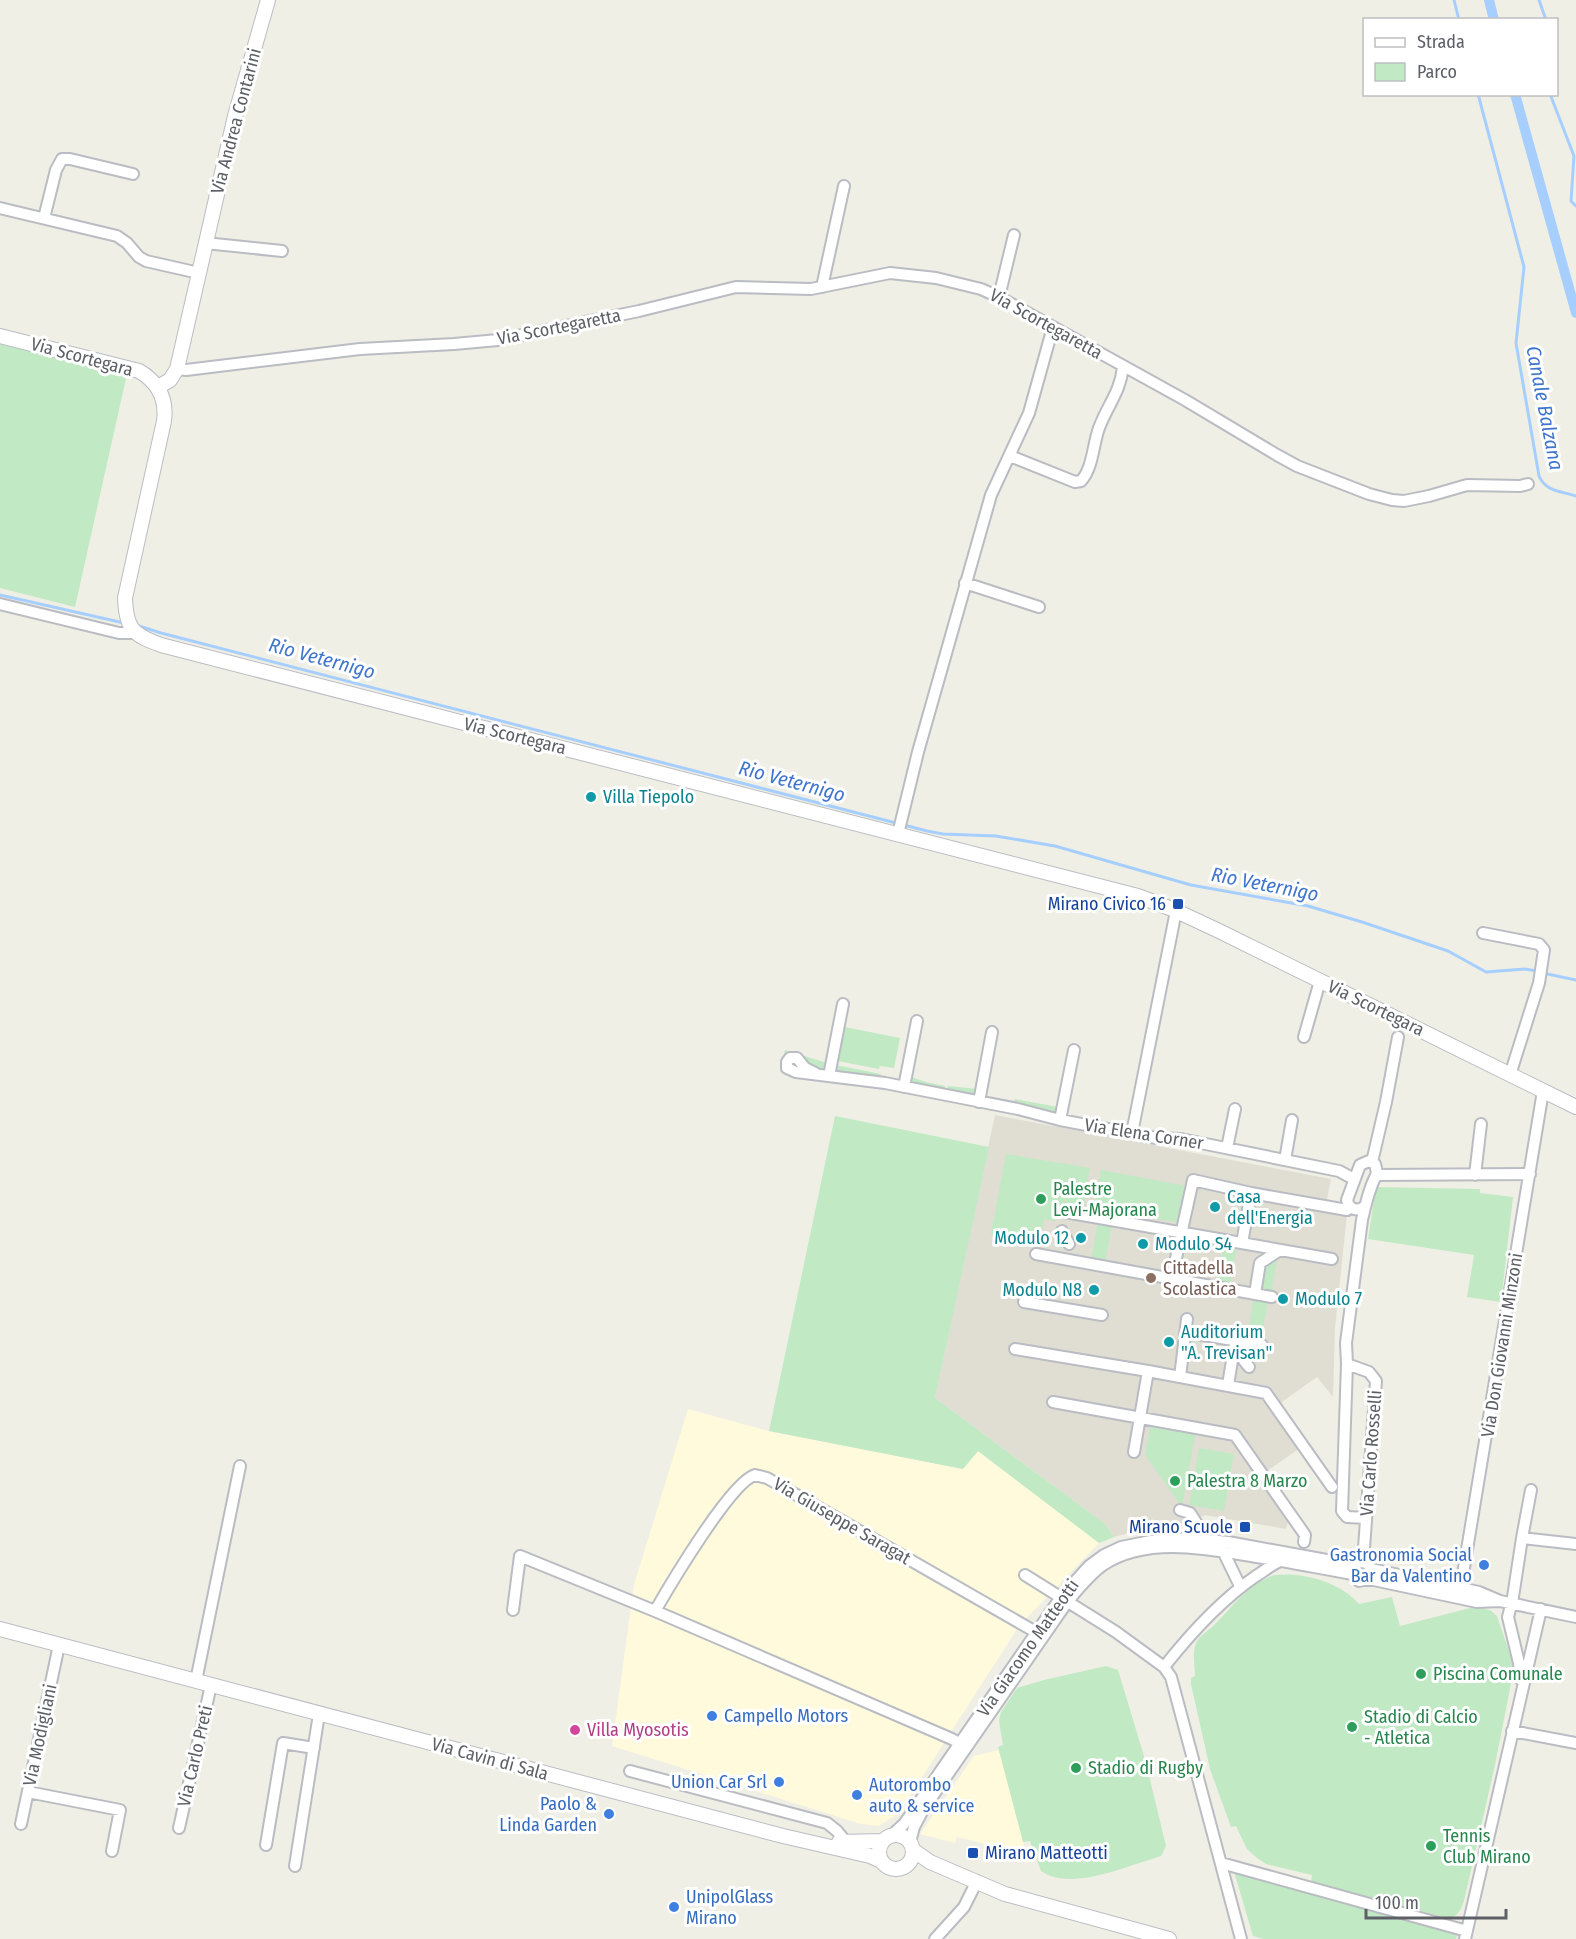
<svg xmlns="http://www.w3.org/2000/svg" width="1576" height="1939" font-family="'Fira Sans Condensed',sans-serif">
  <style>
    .commercial { fill: #fffadb }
    .education { fill: #e0ded3 }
    .green { fill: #c0e9c4 }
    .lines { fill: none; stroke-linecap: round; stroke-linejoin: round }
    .stream { stroke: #a6cfff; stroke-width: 3 }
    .canal { stroke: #a6cfff; stroke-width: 10 }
    .street-casing { stroke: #b9bcc2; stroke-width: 14 }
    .secondary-casing { stroke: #babdc4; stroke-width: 16 }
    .street { stroke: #fff; stroke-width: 10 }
    .secondary { stroke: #fff; stroke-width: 14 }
    .culture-dot { fill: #0f9aa8; stroke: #fff; stroke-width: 2 }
    .transit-dot { fill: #1a4fb4; stroke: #fff; stroke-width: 2 }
    .leisure-dot { fill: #2e9e5b; stroke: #fff; stroke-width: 2 }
    .education-dot { fill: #8d6e63; stroke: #fff; stroke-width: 2 }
    .shop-dot { fill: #3f7fe0; stroke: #fff; stroke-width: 2 }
    .hotel-dot { fill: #d1479c; stroke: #fff; stroke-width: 2 }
    .labels { text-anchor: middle; stroke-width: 6; stroke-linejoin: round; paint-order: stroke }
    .street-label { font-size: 18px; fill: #5c6066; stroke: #fff }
    .culture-label { font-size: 18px; fill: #0d838f; stroke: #fff; text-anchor: start }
    .transit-label { font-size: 18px; fill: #164399; stroke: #fff; text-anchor: end }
    .leisure-label { font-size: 18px; fill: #27864d; stroke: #fff; text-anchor: start }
    .education-label { font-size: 18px; fill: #785e54; stroke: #fff; text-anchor: start }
    .shop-label { font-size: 18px; fill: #366cbe; stroke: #fff; text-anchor: end }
    .hotel-label { font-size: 18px; fill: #b23c85; stroke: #fff; text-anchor: start }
    .water-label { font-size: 20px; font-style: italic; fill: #3f75cc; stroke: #fff }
  </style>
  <rect width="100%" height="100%" fill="#f0efe5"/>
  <path class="commercial" d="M688 1409 769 1431 963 1469 978 1451 1099 1543 1019 1626 899 1813 879 1826 861 1824 612 1746 634 1585Z
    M999 1750 1017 1814 1028 1863 989 1853 990 1845 957 1837 955 1843 920 1834 974 1756Z"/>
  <path class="education" d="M995 1115 1331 1179 1325 1209 1347 1214 1335 1328 1333 1397 1317 1377 1272 1409 1300 1448 1260 1476 1289 1518 1286 1529 1205 1515 1176 1529 1140 1530 1114 1537 1104 1523 935 1398Z"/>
  <path class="green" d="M0 344 127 374 75 607 0 588Z
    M845 1027 900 1038 894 1068 880 1066 879 1069 838 1061Z
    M785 1050 827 1063 826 1068C812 1071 798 1062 785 1057L802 1077 780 1072Z
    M836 1065 881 1074 880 1077 837 1072 835 1069Z
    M911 1077 926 1082 945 1086 944 1089 912 1083Z
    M948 1086 977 1089 976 1093 969 1094 947 1090Z
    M1015 1099 1058 1107 1057 1112 1053 1114 1014 1102Z
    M835 1116 989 1147 935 1398 1104 1523 1114 1537 1099 1543 978 1451 963 1469 769 1431Z
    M1006 1154 1090 1168 1082 1213 1058 1209 1055 1221 1044 1219 1040 1243 991 1234Z
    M1101 1170 1187 1186 1181 1223 1094 1208Z
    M1376 1187 1480 1189V1193L1513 1197 1501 1302 1467 1297 1474 1255 1368 1239Z
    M1098 1221 1112 1223 1105 1264 1091 1261Z
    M1224 1242 1237 1245 1230 1286 1216 1284Z
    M1278 1254 1271 1295 1257 1293 1262 1264Z
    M1254 1297 1268 1300 1261 1341 1247 1338Z
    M1151 1423 1196 1431 1182 1507 1145 1455Z
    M1199 1448 1234 1454 1224 1511 1189 1505Z
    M1275 1575C1304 1572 1340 1582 1359 1604L1392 1597 1400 1626 1474 1607 1490 1610 1497 1616 1514 1666 1513 1673 1495 1765 1464 1901C1460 1912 1457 1919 1444 1917L1311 1882 1312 1875 1266 1864 1257 1858 1247 1849 1236 1826 1231 1827 1210 1769 1191 1684V1678L1195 1676C1195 1665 1192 1653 1196 1643 1200 1635 1207 1632 1213 1626 1232 1608 1248 1583 1275 1575Z
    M1106 1666 1118 1670 1146 1763 1166 1846 1161 1856 1152 1859C1121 1868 1070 1891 1041 1871L1030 1841 1023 1842 998 1747 1003 1745 999 1721 1001 1712 1017 1688 1044 1680Z
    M1233 1868 1459 1928 1456 1939H1264L1253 1936Z"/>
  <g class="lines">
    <path class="stream" d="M1454 0 1459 20
      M1539 0 1546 20
      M1478 94 1524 267 1516 343 1539 476C1546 492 1561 491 1576 496
      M1550 94 1574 156 1571 201 1576 206
      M0 595 124 623
      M136 625 161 633 927 831 943 834 996 836 1055 846 1191 885 1308 906 1362 922 1448 951 1486 972 1525 969 1537 971
      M1543 973 1576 980"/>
    <path class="canal" d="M1489 0 1494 20
      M1515 94 1576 313"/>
    <defs>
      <path id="street" d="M0 208 117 236 127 243 139 257 146 261 199 273
        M44 218 56 170 62 159H70L133 174
        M205 243 282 251
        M822 287 844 186
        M999 297 1014 235
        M177 369 186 370 360 349 454 344 498 340 639 311 736 287 811 289 890 273 936 278 981 289 999 297 1185 400 1277 455 1297 466 1369 494 1392 500 1404 501 1429 496 1467 485 1520 486 1528 484
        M1010 456 1075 482 1081 481C1093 468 1093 444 1099 428 1108 404 1120 393 1123 367
        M965 583 1039 607
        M0 604 119 633H134
        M898 834 918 752 991 495 1029 413 1053 327
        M1483 933 1539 944 1544 950 1539 983 1510 1075
        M1304 1037 1320 981
        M815 1073 805 1068 797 1058H790L787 1062V1068L796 1072 885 1083 1018 1109 1060 1120 1156 1138 1181 1139 1339 1171 1354 1179
        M829 1076 843 1004
        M904 1087 917 1021
        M979 1102 992 1032
        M1060 1120 1074 1050
        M1132 1133 1176 911
        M1227 1148 1235 1109
        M1285 1160 1292 1120
        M1372 1162 1386 1102 1398 1037
        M1376 1175 1530 1174
        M1475 1175 1481 1124
        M1365 1206C1358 1212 1349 1210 1347 1200L1360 1165 1369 1161 1375 1164 1377 1173C1369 1189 1366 1203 1362 1220L1346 1343 1347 1364 1342 1511 1347 1517 1366 1518
        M1065 1212 1332 1259
        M1062 1231 1069 1244
        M1242 1243 1251 1193
        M1036 1254 1272 1297
        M1172 1279C1178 1246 1186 1213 1193 1180L1251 1193 1347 1210 1349 1206
        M1255 1294 1260 1263 1280 1250
        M1024 1302 1102 1315
        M1186 1332 1262 1345
        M1015 1349 1148 1371
        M1347 1364 1369 1372 1376 1381 1363 1562
        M1180 1377 1266 1393 1332 1487
        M1228 1385 1234 1348 1249 1367
        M1053 1402 1235 1435 1305 1535 1304 1542
        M1134 1452 1148 1371 1180 1377 1187 1319
        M1531 1490 1522 1538 1576 1544
        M1180 1510 1190 1513 1197 1524
        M1223 1551 1240 1586
        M1352 1571 1354 1565C1361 1560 1368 1562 1371 1569L1479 1592 1500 1601 1576 1617
        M1025 1575 1116 1632 1164 1667 1171 1677 1241 1939
        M1459 1598 1543 1091
        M513 1610 520 1556 655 1611 952 1739 966 1747
        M655 1611C670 1585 731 1482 755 1475L767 1478 1041 1635
        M1164 1667C1190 1634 1221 1600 1256 1576 1264 1571 1271 1565 1280 1561
        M1521 1680 1519 1663 1508 1617 1513 1597 1522 1538
        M196 1681 240 1466
        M1512 1731 1576 1743
        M630 1771 827 1823 837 1831 846 1842
        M28 1792 120 1810 112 1851
        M21 1824 59 1645
        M179 1828 211 1685
        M892 1835 904 1824 1061 1597 1089 1566 1104 1555 1121 1547 1151 1541 1188 1538 1228 1542 1354 1565
        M910 1842 914 1827 923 1810 1068 1601C1078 1589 1089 1575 1103 1565 1147 1536 1208 1549 1257 1557 1288 1562 1320 1568 1352 1574L1359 1581 1369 1579 1477 1602 1500 1601
        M266 1845 283 1743 314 1748
        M1221 1863 1467 1931
        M295 1866 319 1714
        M935 1939 964 1907 977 1881
        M1465 1939 1541 1609"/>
      <path id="secondary" d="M0 336 139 371C158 382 167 398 164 421L125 598C126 629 133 635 161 645L1138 896 1172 909 1217 930 1576 1107
        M158 387 170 380 177 369 235 116 268 0
        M0 1629 783 1836 870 1856 881 1861
        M879 1852a17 17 0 1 1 34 0a17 17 0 1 1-34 0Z
        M839 1842 882 1841
        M913 1850 930 1862 1005 1894 1169 1939"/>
    </defs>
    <use href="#street" class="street-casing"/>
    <use href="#secondary" class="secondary-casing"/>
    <use href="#street" class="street"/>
    <use href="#secondary" class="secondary"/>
  </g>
  <g class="culture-dot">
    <circle cx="591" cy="797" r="6"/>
    <circle cx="1215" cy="1207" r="6"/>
    <circle cx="1081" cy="1238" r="6"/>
    <circle cx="1143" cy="1244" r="6"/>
    <circle cx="1094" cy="1290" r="6"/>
    <circle cx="1283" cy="1299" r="6"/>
    <circle cx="1169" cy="1342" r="6"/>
  </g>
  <g class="transit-dot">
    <rect x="1172" y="898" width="12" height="12" rx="3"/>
    <rect x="1239" y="1521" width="12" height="12" rx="3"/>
    <rect x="967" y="1847" width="12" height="12" rx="3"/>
  </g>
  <g class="leisure-dot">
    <circle cx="1041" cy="1199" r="6"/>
    <circle cx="1175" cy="1481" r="6"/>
    <circle cx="1421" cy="1674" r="6"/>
    <circle cx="1352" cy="1727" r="6"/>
    <circle cx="1076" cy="1768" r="6"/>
    <circle cx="1431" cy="1846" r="6"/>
  </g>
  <circle class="education-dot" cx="1151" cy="1278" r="6"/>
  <g class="shop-dot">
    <circle cx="1484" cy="1565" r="6"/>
    <circle cx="712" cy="1716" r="6"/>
    <circle cx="779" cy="1782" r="6"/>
    <circle cx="857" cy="1795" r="6"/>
    <circle cx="609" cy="1814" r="6"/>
    <circle cx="674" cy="1907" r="6"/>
  </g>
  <circle class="hotel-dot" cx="575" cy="1730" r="6"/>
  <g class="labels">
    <g class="street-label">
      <text transform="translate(236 121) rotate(-75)" y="6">Via Andrea Contarini</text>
      <text transform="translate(1046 324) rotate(29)" y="6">Via Scortegaretta</text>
      <text transform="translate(559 327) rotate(-11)" y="6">Via Scortegaretta</text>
      <text transform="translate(82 357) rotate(15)" y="6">Via Scortegara</text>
      <text transform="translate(515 736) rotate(14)" y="6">Via Scortegara</text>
      <text transform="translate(1376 1008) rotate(26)" y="6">Via Scortegara</text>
      <text transform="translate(1144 1134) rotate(9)" y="6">Via Elena Corner</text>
      <text transform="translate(1502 1345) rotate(-81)" y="6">Via Don Giovanni Minzoni</text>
      <text transform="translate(1371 1453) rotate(-86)" y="6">Via Carlo Rosselli</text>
      <text transform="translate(842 1521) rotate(30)" y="6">Via Giuseppe Saragat</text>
      <text transform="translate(1028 1648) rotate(-55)" y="6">Via Giacomo Matteotti</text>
      <text transform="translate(40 1735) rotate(-78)" y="6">Via Modigliani</text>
      <text transform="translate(195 1756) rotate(-77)" y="6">Via Carlo Preti</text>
      <text transform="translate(490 1759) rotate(15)" y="6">Via Cavin di Sala</text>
    </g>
    <g class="culture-label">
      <text x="603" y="803">Villa Tiepolo</text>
      <text x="1227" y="1203">Casa<tspan x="1227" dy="21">dell'Energia</tspan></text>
      <text x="1069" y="1244" text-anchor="end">Modulo 12</text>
      <text x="1155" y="1250">Modulo S4</text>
      <text x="1082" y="1296" text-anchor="end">Modulo N8</text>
      <text x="1295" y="1305">Modulo 7</text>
      <text x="1181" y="1338">Auditorium<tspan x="1181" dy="21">"A. Trevisan"</tspan></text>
    </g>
    <g class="transit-label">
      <text x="1166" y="910">Mirano Civico 16</text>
      <text x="1233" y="1533">Mirano Scuole</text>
      <text x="985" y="1859" text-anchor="start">Mirano Matteotti</text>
    </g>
    <g class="leisure-label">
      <text x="1053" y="1195">Palestre<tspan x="1053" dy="21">Levi-Majorana</tspan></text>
      <text x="1187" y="1487">Palestra 8 Marzo</text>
      <text x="1433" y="1680">Piscina Comunale</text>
      <text x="1364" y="1723">Stadio di Calcio<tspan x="1364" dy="21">- Atletica</tspan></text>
      <text x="1088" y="1774">Stadio di Rugby</text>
      <text x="1443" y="1842">Tennis<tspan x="1443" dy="21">Club Mirano</tspan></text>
    </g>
    <g class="education-label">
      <text x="1163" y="1274">Cittadella<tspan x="1163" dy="21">Scolastica</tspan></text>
    </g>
    <g class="shop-label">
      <text x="1472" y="1561">Gastronomia Social<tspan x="1472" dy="21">Bar da Valentino</tspan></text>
      <text x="724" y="1722" text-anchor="start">Campello Motors</text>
      <text x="767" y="1788">Union Car Srl</text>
      <text x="869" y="1791" text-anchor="start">Autorombo<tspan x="869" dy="21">auto &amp; service</tspan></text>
      <text x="597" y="1810">Paolo &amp;<tspan x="597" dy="21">Linda Garden</tspan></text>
      <text x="686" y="1903" text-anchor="start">UnipolGlass<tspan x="686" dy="21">Mirano</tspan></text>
    </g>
    <g class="hotel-label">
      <text x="587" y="1736">Villa Myosotis</text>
    </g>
    <g class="water-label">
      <text transform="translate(1545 408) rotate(79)" y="7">Canale Balzana</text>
      <text transform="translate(322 658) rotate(15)" y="7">Rio Veternigo</text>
      <text transform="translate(792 781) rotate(15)" y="7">Rio Veternigo</text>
      <text transform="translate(1265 884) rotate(11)" y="7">Rio Veternigo</text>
    </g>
  </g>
  <rect x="1363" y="18" width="195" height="78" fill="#ffffff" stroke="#bebfc2" stroke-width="1.5"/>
  <rect x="1375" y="38" width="30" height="9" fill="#ffffff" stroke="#bebfc2" stroke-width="1.5"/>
  <text x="1417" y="48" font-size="18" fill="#5c6066">Strada</text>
  <rect x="1375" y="63" width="30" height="18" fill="#c0e9c4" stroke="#bebfc2" stroke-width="1.5"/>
  <text x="1417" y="78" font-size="18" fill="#5c6066">Parco</text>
  <path d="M1366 1909v9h140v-9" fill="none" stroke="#5c6066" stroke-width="3"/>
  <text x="1375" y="1909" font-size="18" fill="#5c6066" stroke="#ffffff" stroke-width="4.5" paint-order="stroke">100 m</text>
</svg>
